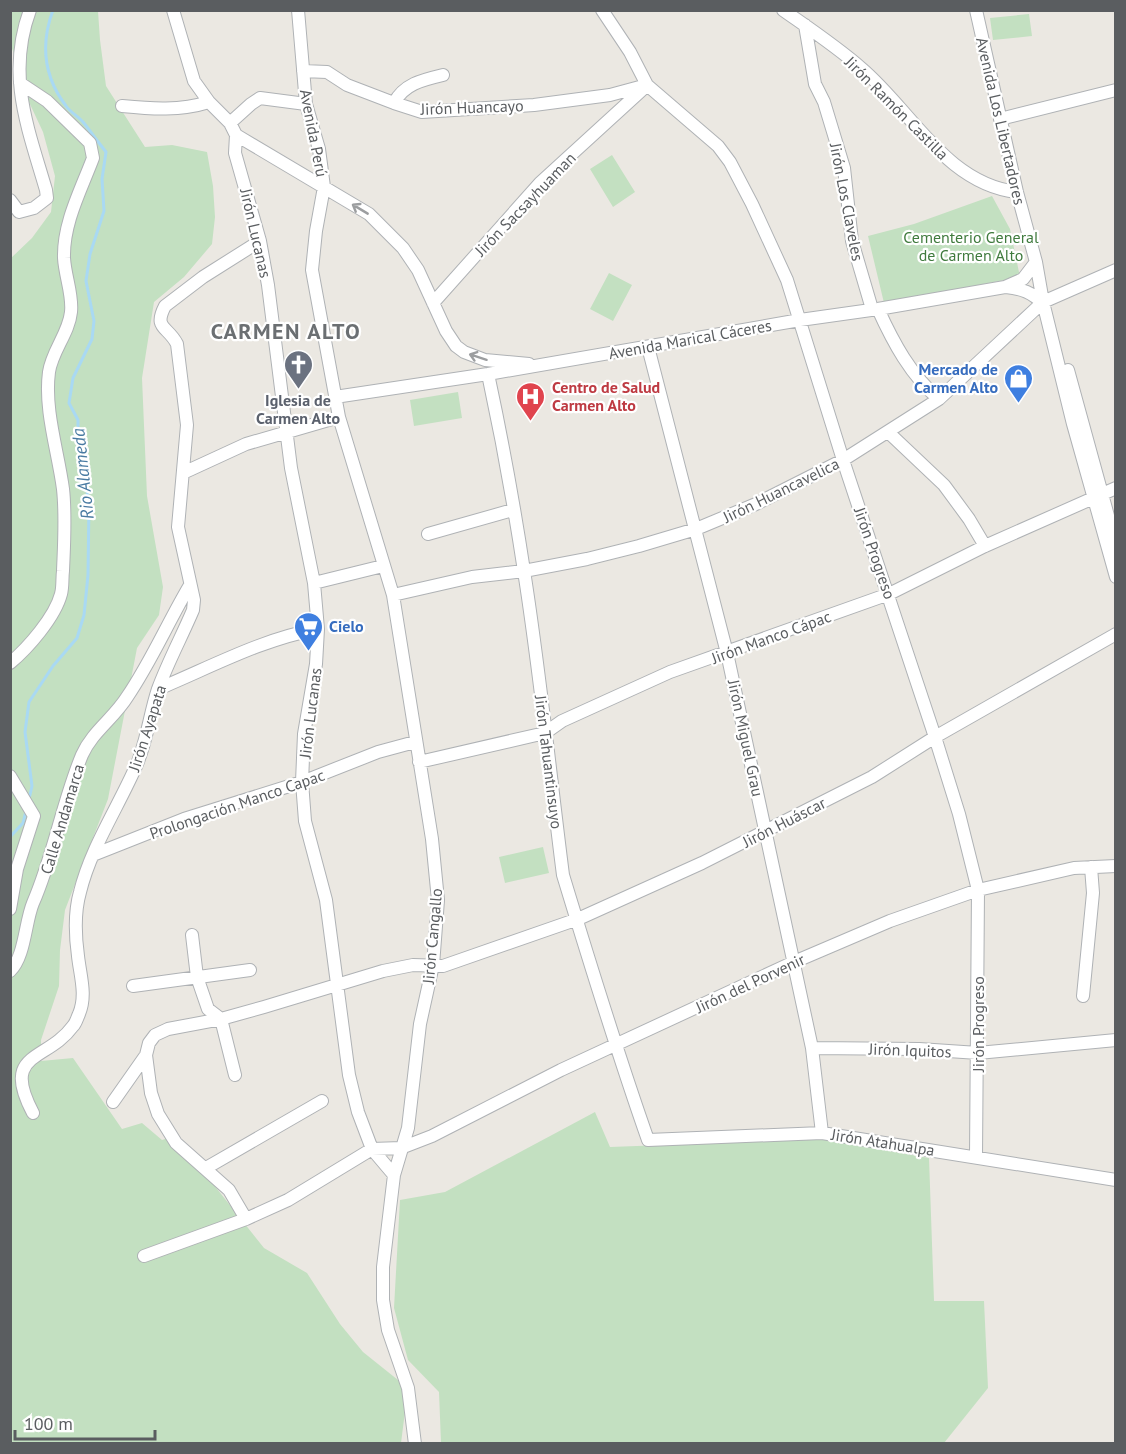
<svg xmlns="http://www.w3.org/2000/svg" width="1126" height="1454" font-family="'PT Sans',sans-serif">
  <style>
    .green { fill: #c3e0c1 }
    .lines { fill: none; stroke-linecap: round; stroke-linejoin: round }
    .stream { stroke: #a9d9f3; stroke-width: 3 }
    .minor-casing { stroke: #afb2b5; stroke-width: 14 }
    .minor { stroke: #fff; stroke-width: 12 }
    .oneway { stroke: #9c9ea0 }
    .labels { text-anchor: middle; stroke-width: 4.5; stroke-linejoin: round; paint-order: stroke }
    .street-label { font-size: 16px; fill: #5a5d60; stroke: #fff }
    .park-label { font-size: 16px; fill: #407b3e; stroke: #fff }
    .shop-label { font-size: 16px; font-weight: bold; fill: #366cbe; stroke: #fff; text-anchor: end }
    .health-label { font-size: 16px; font-weight: bold; fill: #be3a42; stroke: #fff; text-anchor: start }
    .worship-label { font-size: 16px; font-weight: bold; fill: #5b616d; stroke: #fff }
    .water-label { font-size: 18px; font-style: italic; fill: #4a7ba2; stroke: #fff }
    .district-label { font-size: 22px; font-weight: bold; letter-spacing: 1.5px; fill: #6b6f72; stroke: #fff }
  </style>
  <rect width="100%" height="100%" fill="#ebe8e2"/>
  <path class="green" d="M11 11H98L100 40 106 86 145 147 172 145 207 152 213 186 215 217 212 244 184 277 154 302 142 378 147 496 163 587 159 615 137 648 108 799 65 910 60 950 59 986 41 1040V1061L73 1058 122 1129 142 1123 162 1140 175 1136 264 1248 307 1273 340 1324 363 1352 408 1388 401 1443H11L10 259 32 238 51 212 55 176 43 132 28 100 11 45Z
    M1029 14 1032 36 993 40 990 18Z
    M612 155 635 192 613 207 590 169Z
    M992 196 1010 229 1020 277 884 303 868 236 914 224Z
    M609 273 632 285 613 321 590 309Z
    M458 392 462 418 414 426 410 400Z
    M543 847 549 873 505 883 499 857Z
    M595 1112 610 1147 822 1139 929 1158 934 1301H984L988 1388 944 1443H441L439 1392 408 1360 394 1308 400 1200 445 1192Z"/>
  <g class="lines">
    <path class="stream" d="M29 799 32 786 25 732 29 702 53 666 77 638 84 615 88 575 89 502 78 444V420L69 403 73 378 92 339 94 321 86 281 90 254 104 211 102 179 106 152C98 142 91 132 83 122 78 116 71 113 66 106 44 77 40 45 53 10
      M10 837 23 823 26 811"/>
    <defs>
      <path id="minor" d="M173 10 194 81 209 102 230 123 236 135 369 214 403 248 418 270 446 331 456 346 464 352 485 360 529 364
        M298 10 306 104 319 149 324 187 316 231 312 270 339 417 393 595 432 839 438 900 433 965 420 1024 408 1128 394 1175 383 1267V1300L388 1330 408 1388 415 1444
        M602 10 630 52 647 85 718 146 730 162 752 204 787 280 843 460 935 737 959 814 978 890 976 1157
        M783 10C810 29 837 47 861 68 911 110 946 184 1017 192
        M976 10 1017 192 1036 262 1043 302 1073 424 1116 577
        M805 25 815 84 824 102 844 168 852 241 872 309
        M303 71 327 72 347 85 394 103 422 112 534 105 610 95 647 85
        M394 103C404 84 422 80 443 75
        M122 106C152 109 180 111 209 102
        M1000 119 1116 90
        M230 123 251 104 260 98 306 104
        M236 135 235 153 260 241 268 285 291 468 314 583 318 629 316 664 304 734 302 782 305 821 326 900 349 1075 358 1112 372 1149 394 1175
        M10 200 19 212 34 208 47 198 46 190C28 128 6 75 30 10
        M1006 287C1022 289 1032 292 1043 304
        M433 303 540 183 644 88
        M878 309C893 342 911 376 939 399
        M648 347 727 653 812 1048 822 1133
        M1068 370 1116 545
        M488 374C502 439 514 505 524 571 540 672 550 774 563 875 590 964 617 1052 648 1140L822 1133 1116 1180
        M335 397 488 374 800 320 878 309 1005 287 1023 279 1036 262
        M888 432 944 485 969 519 985 546
        M183 473 246 444 339 417
        M428 534 513 510
        M314 583 383 566
        M393 595 472 577 524 571 587 559 639 546 696 529 756 504 843 460 939 399 1043 302 1116 270
        M10 663C28 648 55 617 61 594 63 587 62 578 63 571 64 545 66 516 63 489 58 451 44 410 49 372 52 351 69 333 71 312 73 295 65 276 64 258 63 223 81 190 93 158L90 143 47 101 20 83
        M158 689C211 667 262 639 318 629
        M419 762 545 733 562 721 670 672 889 594 985 546 1116 488
        M10 776 34 816 17 869 10 909
        M93 855 184 819 302 782 378 752 415 742
        M192 935 197 977 208 1009 221 1019 235 1075
        M10 971C25 957 25 922 33 903 54 855 62 803 82 755 92 732 114 718 127 697 151 662 168 622 190 585
        M133 986 250 970
        M1083 996 1093 893 1091 867
        M812 1048 919 1049 978 1053 1116 1040
        M113 1102 146 1055
        M33 1113C0 1051 47 1062 73 1026 76 1023 77 1018 79 1014 87 995 80 975 78 956 75 934 74 913 80 892 91 847 119 806 137 764 147 740 150 713 158 689 168 662 182 636 193 610L194 600 178 527 187 425 177 344C168 326 153 329 165 306L203 277 260 241
        M206 1168 322 1101
        M246 1219 229 1190 176 1143 158 1114 151 1093 146 1055 149 1043 155 1035 168 1029 221 1019 264 1007 383 971 413 965 443 966 578 919 702 863 872 777 935 737 1116 634
        M144 1256 246 1219 288 1200 372 1149 401 1148 432 1136 561 1070 794 962 890 921 978 890 1074 868 1116 866"/>
    </defs>
    <use href="#minor" class="minor-casing"/>
    <use href="#minor" class="minor"/>
  </g>
  <defs><path id="oneway-shaft" d="M-6 0H5M1.5-3L5.5 0L1.5 3" fill="none" stroke-width="1.6" stroke-linecap="round" stroke-linejoin="round" transform="scale(1.5)"/></defs>
  <g class="oneway">
    <use href="#oneway-shaft" transform="translate(360 209) rotate(-149)"/>
    <use href="#oneway-shaft" transform="translate(478 357) rotate(-162)"/>
  </g>
  <defs>
    <symbol id="church-pin" viewBox="-11 -11 22 30"><path d="M0 17L-7.5 6A9.5 9.5 0 1 1 7.5 6Z" fill="#6b7280" stroke="#fff"/><path d="M-1.2-6h2.4v3.5h3.3v2.4h-3.3V6h-2.4V-.1h-3.3v-2.4h3.3Z" fill="#fff"/></symbol>
    <symbol id="shop-pin" viewBox="-11 -11 22 30"><path d="M0 17L-7.5 6A9.5 9.5 0 1 1 7.5 6Z" fill="#3f7fe0" stroke="#fff"/><path d="M-5-2.5h2.3a2.7 3.5 0 0 1 5.4 0H5L5.5 6h-11ZM-1.5-2.5h3a1.5 2.3 0 0 0-3 0Z" fill="#fff"/></symbol>
    <symbol id="hospital-pin" viewBox="-11 -11 22 30"><path d="M0 17L-7.5 6A9.5 9.5 0 1 1 7.5 6Z" fill="#e0444e" stroke="#fff"/><path d="M-5-5h3v3.5h4V-5h3V5h-3V1.5h-4V5h-3Z" fill="#fff"/></symbol>
    <symbol id="supermarket-pin" viewBox="-11 -11 22 30"><path d="M0 17L-7.5 6A9.5 9.5 0 1 1 7.5 6Z" fill="#3f7fe0" stroke="#fff"/><path d="M-6-5.5h2.5l.6 2H6L4.5 2H-2.5L-4.4-4H-6ZM-1.5 3.2a1.3 1.3 0 1 0 .1 0ZM3 3.2a1.3 1.3 0 1 0 .1 0Z" fill="#fff"/></symbol>
  </defs>
  <g fill-rule="evenodd">
    <use href="#church-pin" x="282" y="348" width="33" height="45"/>
    <use href="#shop-pin" x="1002" y="362" width="33" height="45"/>
    <use href="#hospital-pin" x="514" y="380" width="33" height="45"/>
    <use href="#supermarket-pin" x="292" y="610" width="33" height="45"/>
  </g>
  <g class="labels">
    <g class="street-label">
      <text transform="translate(472 107) rotate(-2)" y="6">Jirón Huancayo</text>
      <text transform="translate(897 108) rotate(45)" y="6">Jirón Ramón Castilla</text>
      <text transform="translate(1001 121) rotate(77)" y="6">Avenida Los Libertadores</text>
      <text transform="translate(314 133) rotate(79)" y="6">Avenida Perú</text>
      <text transform="translate(847 202) rotate(79)" y="6">Jirón Los Claveles</text>
      <text transform="translate(525 204) rotate(-46)" y="6">Jirón Sacsayhuaman</text>
      <text transform="translate(256 233) rotate(77)" y="6">Jirón Lucanas</text>
      <text transform="translate(690 339) rotate(-10)" y="6">Avenida Marical Cáceres</text>
      <text transform="translate(781 490) rotate(-26)" y="6">Jirón Huancavelica</text>
      <text transform="translate(875 553) rotate(71)" y="6">Jirón Progreso</text>
      <text transform="translate(771 637) rotate(-20)" y="6">Jirón Manco Cápac</text>
      <text transform="translate(310 713) rotate(-83)" y="6">Jirón Lucanas</text>
      <text transform="translate(147 728) rotate(-72)" y="6">Jirón Ayapata</text>
      <text transform="translate(746 738) rotate(78)" y="6">Jirón Miguel Grau</text>
      <text transform="translate(549 762) rotate(83)" y="6">Jirón Tahuantinsuyo</text>
      <text transform="translate(237 804) rotate(-19)" y="6">Prolongación Manco Capac</text>
      <text transform="translate(62 819) rotate(-73)" y="6">Calle Andamarca</text>
      <text transform="translate(784 822) rotate(-27)" y="6">Jirón Huáscar</text>
      <text transform="translate(432 936) rotate(-85)" y="6">Jirón Cangallo</text>
      <text transform="translate(750 983) rotate(-25)" y="6">Jirón del Porvenir</text>
      <text transform="translate(978 1024) rotate(-90)" y="6">Jirón Progreso</text>
      <text transform="translate(910 1050) rotate(2)" y="6">Jirón Iquitos</text>
      <text transform="translate(883 1142) rotate(9)" y="6">Jirón Atahualpa</text>
    </g>
    <g class="park-label">
      <text x="971" y="243">Cementerio General<tspan x="971" dy="18">de Carmen Alto</tspan></text>
    </g>
    <g class="shop-label">
      <text x="998" y="375">Mercado de<tspan x="998" dy="18">Carmen Alto</tspan></text>
      <text x="329" y="632" text-anchor="start">Cielo</text>
    </g>
    <g class="health-label">
      <text x="552" y="393">Centro de Salud<tspan x="552" dy="18">Carmen Alto</tspan></text>
    </g>
    <g class="worship-label">
      <text x="298" y="406">Iglesia de<tspan x="298" dy="18">Carmen Alto</tspan></text>
    </g>
    <g class="water-label">
      <text transform="translate(83 474) rotate(-96)" y="6">Rio Alameda</text>
    </g>
    <g class="district-label">
      <text x="286" y="339">CARMEN ALTO</text>
    </g>
  </g>
  <rect width="1126" height="1454" fill="none" stroke="#5a5d60" stroke-width="24"/>
  <path d="M15 1430v9h140v-9" fill="none" stroke="#5a5d60" stroke-width="3"/>
  <text x="24" y="1430" font-size="18" fill="#5a5d60" stroke="#ffffff" stroke-width="4.5" paint-order="stroke">100 m</text>
</svg>
